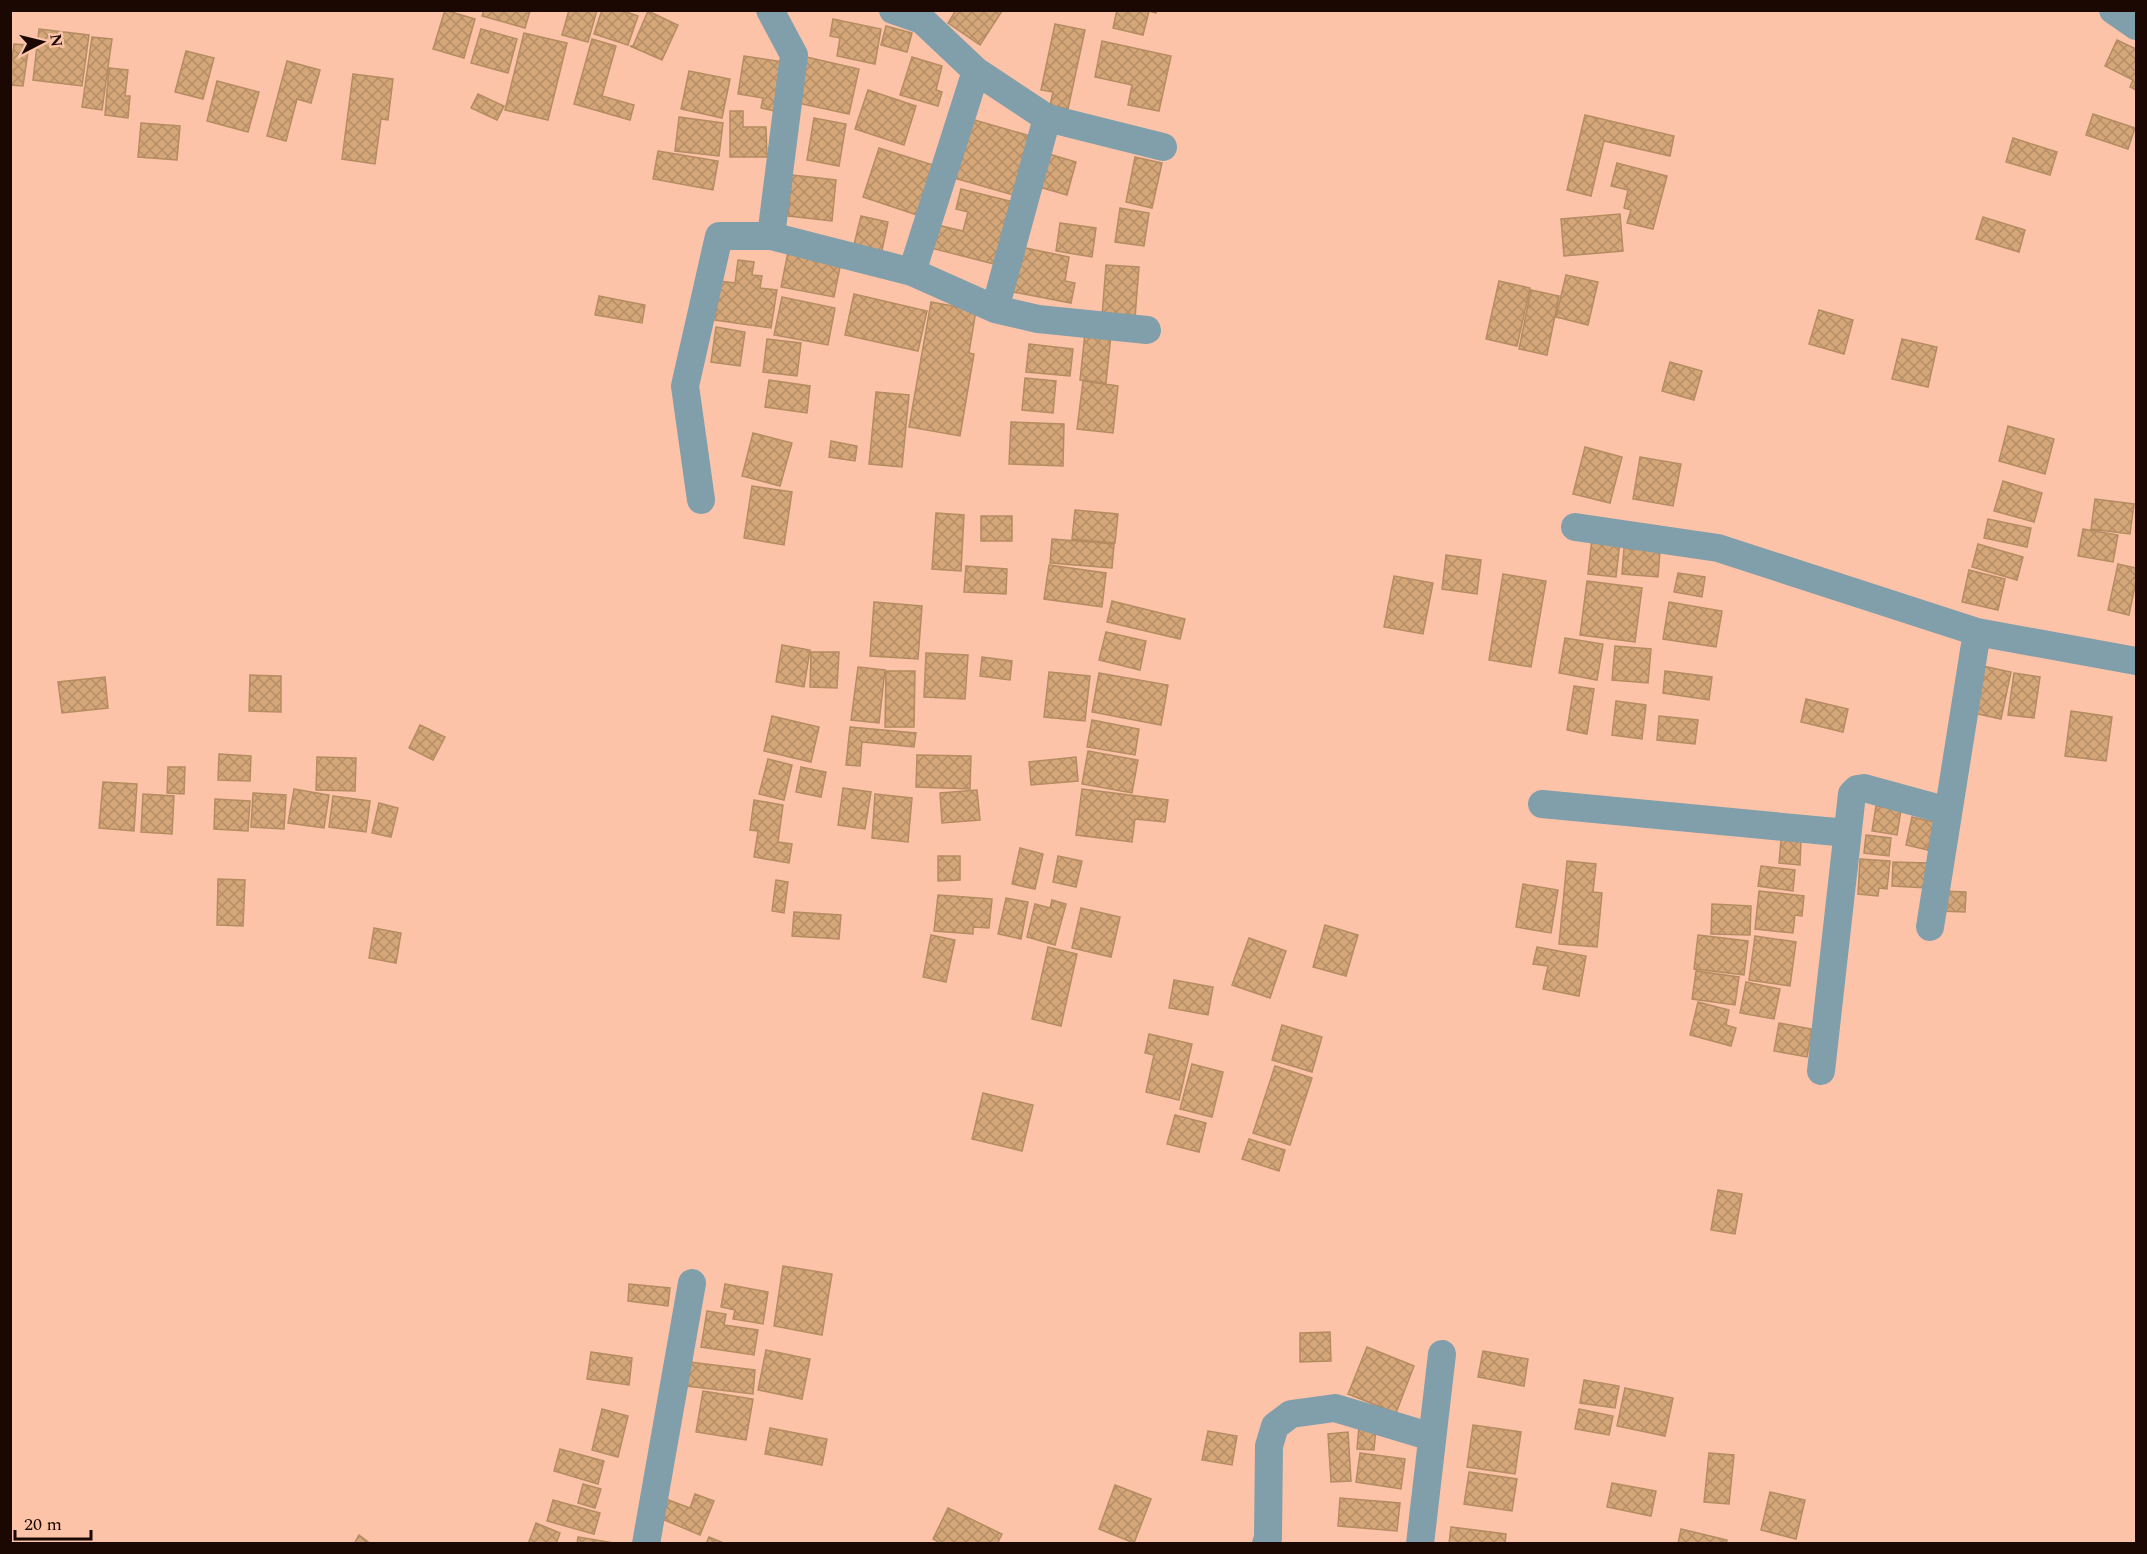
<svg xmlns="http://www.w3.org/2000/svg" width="2147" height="1554" font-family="Spectral,serif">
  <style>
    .building { fill: url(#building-cross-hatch); stroke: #b58c62; stroke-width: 1.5 }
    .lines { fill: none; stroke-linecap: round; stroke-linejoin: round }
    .minor { stroke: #819eab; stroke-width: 28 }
  </style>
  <defs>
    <pattern id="building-cross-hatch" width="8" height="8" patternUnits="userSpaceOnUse" patternTransform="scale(1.5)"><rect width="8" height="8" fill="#d4a678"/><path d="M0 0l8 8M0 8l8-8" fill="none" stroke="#b58d66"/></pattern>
  </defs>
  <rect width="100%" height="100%" fill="#fdc3a8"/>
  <path class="building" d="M445 10 475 19 464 58 433 49Z
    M484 10H527L530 11 525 28 482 16Z
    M569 10H597L588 42 562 35Z
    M602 10H621L638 16 628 45 594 34Z
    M956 10H1002V11L980 45 948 23Z
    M1117 10H1156V13L1149 11 1143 35 1113 28Z
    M648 11 678 25 662 60 630 46H633Z
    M833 19 881 29 875 64 837 56 840 38 830 36Z
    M1055 24 1085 30 1068 109 1050 105 1053 92 1041 90Z
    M886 26 912 33 907 52 881 45Z
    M39 29 89 35 82 86 33 80Z
    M481 29 517 39 508 73 471 63Z
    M524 33 567 43 548 120 505 110Z
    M92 37 112 39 102 110 82 107Z
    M592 39 616 46 602 96 634 105 630 120 574 104Z
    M2117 40 2136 49V90L2130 87 2133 80 2105 66Z
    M1102 41 1171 56 1159 111 1128 105 1132 85 1095 77Z
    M14 44 29 45 23 86 10 85V59H12Z
    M186 51 214 58 203 99 175 92Z
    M744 56 783 62 775 111 761 108 763 98 738 94Z
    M802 56 859 69 849 114 793 102Z
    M912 57 942 66 936 90 942 92 938 106 900 95Z
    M287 61 320 70 311 103 297 99 286 141 267 136Z
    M109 68 128 70 125 96H130L128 118 105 115Z
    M689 71 730 79 722 118 681 109Z
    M353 74 393 79 388 120 381 119 375 164 342 159Z
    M217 81 259 92 248 132 207 121Z
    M868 90 916 106 904 145 855 129Z
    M478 94 504 106 497 120 471 108Z
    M730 111H743V127H766L767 157H730Z
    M2093 114 2135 128 2128 149 2086 135Z
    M1585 115 1674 136 1670 156 1604 141 1591 196 1567 190Z
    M679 117 723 123 719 156 675 151Z
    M814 118 846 124 839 166 807 160Z
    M971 119 1034 137 1017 196 954 178Z
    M141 123 180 126 177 160 138 157Z
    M2013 138 2057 152 2050 175 2006 162Z
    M879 148 933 165 917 215 863 197Z
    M658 151 718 161 713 190 653 179Z
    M1049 154 1076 162 1067 195 1039 187Z
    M1135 157 1162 163 1152 208 1126 202Z
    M1617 163 1667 176 1653 229 1627 223 1631 210 1624 208 1628 190 1611 186Z
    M792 175 836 180 832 221 788 216Z
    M961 189 1018 203 1002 266 931 248 937 225 963 231 968 212 956 209Z
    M1120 208 1149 213 1144 246 1115 242Z
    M1620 214 1623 251 1564 256 1561 219Z
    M861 216 888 222 881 255 853 249Z
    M1983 217 2025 230 2019 252 1976 239Z
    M1060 223 1096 228 1092 257 1056 251Z
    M1021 247 1069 257 1065 281 1075 283 1071 303 1013 292Z
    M788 252 841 262 834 297 781 287Z
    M738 260 754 262 752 275 762 276 760 288 777 290 771 328 715 320 720 281 735 283Z
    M1106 265 1139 267 1135 318 1102 316Z
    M1566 275 1598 282 1588 325 1556 317Z
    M1499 281 1530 288 1517 346 1486 339Z
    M1531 290 1559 296 1547 355 1519 349Z
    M854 294 927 311 918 351 845 335Z
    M599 296 645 305 642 323 595 315Z
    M782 297 835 308 828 345 774 335Z
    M931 302 976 310 969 353 974 354 960 436 909 427Z
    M1819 310 1853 320 1844 354 1809 344Z
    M716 327 745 332 740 366 711 362Z
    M1085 333 1111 335 1106 383 1080 380Z
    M767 339 801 343 797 376 763 372Z
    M1902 339 1937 347 1928 387 1892 379Z
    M1029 344 1073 349 1070 376 1026 372Z
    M1670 362 1702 371 1694 400 1662 391Z
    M1025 378 1056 381 1053 413 1022 410Z
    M769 380 810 386 807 413 765 407Z
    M1083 381 1118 386 1113 433 1077 429Z
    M876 392 909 395 902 467 869 464Z
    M1011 422 1064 424 1063 466 1009 464Z
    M2008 426 2054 439 2045 474 1999 461Z
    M753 433 792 443 780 486 742 476Z
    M831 441 857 446 855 461 829 457Z
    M1585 447 1622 457 1610 503 1573 494Z
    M1640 457 1681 464 1673 506 1633 499Z
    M2003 481 2042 493 2034 522 1994 511Z
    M752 486 792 492 784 545 744 538Z
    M2095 499 2134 504 2130 534 2091 529Z
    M1075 510 1118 514 1115 543 1072 539Z
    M936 513 964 515 961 571 932 569Z
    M981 516H1012V541H981Z
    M1988 519 2031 528 2027 547 1984 538Z
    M2083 529 2118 535 2113 562 2078 556Z
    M1592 538 1620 541 1616 577 1588 574Z
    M1052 539 1114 544 1112 568 1050 563Z
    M1978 544 2023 557 2017 580 1972 567Z
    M1624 548 1660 551 1658 577 1622 574Z
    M1446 555 1481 560 1477 594 1442 589Z
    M2118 564 2136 568V581L2129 615 2108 610Z
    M1049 565 1106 573 1102 607 1044 599Z
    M966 566 1007 569 1006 594 964 592Z
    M1969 570 2005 579 1998 610 1962 602Z
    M1678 573 1705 577 1702 597 1674 592Z
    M1503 574 1546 581 1531 667 1489 660Z
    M1394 576 1433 583 1423 634 1384 627Z
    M1587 581 1642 588 1635 642 1580 635Z
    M1112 601 1185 619 1180 639 1107 622Z
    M874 602 922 606 918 659 870 656Z
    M1669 602 1722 611 1716 647 1663 639Z
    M1106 632 1146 641 1140 670 1099 660Z
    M1565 638 1603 644 1597 680 1559 673Z
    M782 645 810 650 804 687 776 682Z
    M1615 646 1651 649 1648 683 1612 680Z
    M811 652H839L837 688 810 687Z
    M926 653 968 655 965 699 924 697Z
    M982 657 1012 661 1010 680 980 676Z
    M1983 666 2011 672 2001 719 1973 713Z
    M858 667 885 670 879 723 851 720Z
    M886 671H915L914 727H885Z
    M1665 671 1712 677 1709 700 1663 693Z
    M1049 672 1090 676 1085 721 1044 717Z
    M1099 673 1168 685 1161 725 1092 712Z
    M2014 673 2040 677 2034 718 2008 715Z
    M250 675 281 676V712L249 711Z
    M105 677 108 708 62 713 58 682Z
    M1574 686 1594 689 1587 734 1567 730Z
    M1806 699 1848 709 1843 732 1801 722Z
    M1616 701 1646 705 1642 739 1612 735Z
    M2071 711 2112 717 2106 761 2065 756Z
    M772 716 819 727 811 762 764 751Z
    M1659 716 1698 720 1695 744 1657 740Z
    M1092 720 1139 729 1135 755 1087 747Z
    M420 725 445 737 433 760 409 748Z
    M850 727 916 733 914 747 862 742 860 766 846 765Z
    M1088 751 1138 760 1132 793 1082 784Z
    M219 754 251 756 250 781 218 780Z
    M917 755 971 756 970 789 916 787Z
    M317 757 356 758 355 791 316 790Z
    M1076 757 1078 781 1031 785 1029 762Z
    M768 759 792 765 784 800 759 794Z
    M168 767H185L184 794 167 793Z
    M801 767 826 772 821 797 796 792Z
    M103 782 137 784 134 831 99 828Z
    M843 788 871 792 865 829 838 825Z
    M294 789 329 795 324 828 288 823Z
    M1082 789 1168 800 1165 822 1135 819 1132 842 1076 835Z
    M977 790 980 820 942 823 940 793Z
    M253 793 286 795 284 829 251 827Z
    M143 794 174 796 172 834 141 832Z
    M875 794 912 798 908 842 872 838Z
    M333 796 370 801 366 832 329 827Z
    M215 799 250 801 248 831 214 829Z
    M754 800 783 805 778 842 792 844 789 863 754 857 758 831 750 830Z
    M379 803 398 808 391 837 372 833Z
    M1876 806 1901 810 1897 835 1872 831Z
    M1912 817 1934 822 1928 850 1906 845Z
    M1866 835 1891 838 1889 856 1864 853Z
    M1781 840 1801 841 1800 865 1779 863Z
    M1020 848 1043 854 1035 889 1012 884Z
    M938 856H960V880L938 881Z
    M1058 856 1082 861 1076 887 1053 882Z
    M1860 859 1890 861 1887 889 1879 888 1878 896 1858 894Z
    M1567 861 1596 864 1593 892 1602 893 1597 947 1559 944Z
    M1893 862 1928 863 1927 888 1892 886Z
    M1761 866 1795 870 1793 891 1758 886Z
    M218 879 245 880 243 926 217 925Z
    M776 880 788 882 784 913 772 911Z
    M1523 884 1558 890 1551 933 1516 927Z
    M1759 891 1804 896 1802 916 1795 915 1793 933 1755 929Z
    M1941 891 1966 892 1965 912 1939 911Z
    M938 895 992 899 989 928 973 927V934L934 931Z
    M1006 898 1028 902 1021 939 998 934Z
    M1052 900 1066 904 1055 945 1027 937 1035 904 1050 908Z
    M1712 904 1751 906 1750 935 1711 934Z
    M1081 908 1120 917 1111 957 1072 948Z
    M794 912 841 915 839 939 792 936Z
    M1325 925 1358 935 1346 976 1313 967Z
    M374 928 401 933 396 963 369 958Z
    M931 935 955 940 946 982 923 977Z
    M1698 935 1748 941 1744 975 1694 969Z
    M1755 936 1796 942 1790 986 1749 980Z
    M1249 938 1286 951 1270 998 1232 985Z
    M1048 947 1077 954 1061 1026 1032 1019Z
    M1537 947 1586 956 1579 996 1543 989 1548 966 1533 964Z
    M1696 971 1739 977 1735 1005 1692 999Z
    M1174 980 1213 987 1208 1015 1169 1008Z
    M1746 982 1780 989 1774 1019 1740 1013Z
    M1698 1002 1729 1010 1726 1025 1736 1028 1731 1046 1690 1035Z
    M1779 1023 1812 1029 1807 1057 1774 1051Z
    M1282 1025 1322 1037 1312 1072 1272 1060Z
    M1149 1034 1192 1044 1179 1100 1146 1092 1154 1055 1145 1053Z
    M1192 1064 1223 1072 1212 1117 1180 1109Z
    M1275 1066 1312 1078 1290 1145 1253 1133Z
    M983 1093 1033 1105 1022 1151 972 1139Z
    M1175 1115 1206 1123 1199 1152 1167 1144Z
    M1249 1139 1285 1150 1279 1171 1242 1159Z
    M1718 1190 1742 1194 1735 1234 1711 1230Z
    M783 1266 832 1274 822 1335 774 1326Z
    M629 1284 670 1288 668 1306 628 1301Z
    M725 1284 768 1292 763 1324 733 1319 735 1310 721 1307Z
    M707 1311 726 1314 724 1325 758 1330 754 1355 701 1347Z
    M1330 1332 1331 1361 1300 1362V1333Z
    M1367 1347 1414 1366 1396 1413 1348 1394Z
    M766 1350 810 1359 802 1399 758 1390Z
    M1483 1351 1528 1359 1524 1386 1478 1377Z
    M591 1352 632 1358 629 1385 587 1379Z
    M681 1361 755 1370 753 1394 678 1385Z
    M1584 1380 1619 1386 1615 1408 1580 1403Z
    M1625 1388 1673 1398 1665 1436 1617 1426Z
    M703 1391 753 1399 746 1440 696 1432Z
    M602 1409 628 1416 618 1457 592 1450Z
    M1579 1409 1613 1416 1609 1435 1575 1429Z
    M1473 1425 1521 1432 1515 1474 1467 1467Z
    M1359 1426 1376 1427 1374 1450 1357 1449Z
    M770 1428 827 1439 822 1465 765 1454Z
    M1208 1431 1237 1436 1232 1465 1202 1460Z
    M1348 1432 1351 1481 1331 1482 1328 1434Z
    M560 1449 604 1461 598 1484 554 1471Z
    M1360 1453 1405 1459 1401 1489 1356 1482Z
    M1709 1453 1734 1455 1729 1504 1704 1502Z
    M1469 1472 1517 1479 1512 1511 1464 1504Z
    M1612 1483 1656 1491 1651 1516 1607 1507Z
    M583 1484 601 1489 595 1508 578 1503Z
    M1115 1485 1151 1499 1134 1543 1099 1529Z
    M1770 1492 1805 1500 1796 1539 1761 1530Z
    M695 1494 714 1501 700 1535 655 1516 663 1498 690 1508Z
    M1340 1498 1400 1503 1397 1531 1338 1526Z
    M553 1500 600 1513 594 1534 547 1521Z
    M948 1508 1002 1534 997 1544H942L933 1539Z
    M536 1523 560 1533 556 1544H528Z
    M1451 1527 1506 1534 1505 1544H1449Z
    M1681 1529 1727 1540 1726 1544H1678Z
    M359 1535 371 1544H354Z
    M578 1537 620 1544H577Z
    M709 1537 726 1544H706Z"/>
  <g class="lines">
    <path class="minor" d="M893 10 922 20 976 71 1047 118 1163 147
      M2113 10 2136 26
      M771 236 912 272 995 309 1038 319 1147 330
      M912 272 976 71
      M995 309 1047 118
      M701 500 685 386 719 236H771L794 55 770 10
      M1575 527 1718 548 1977 632 2136 661
      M1542 804 1847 833
      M1930 927 1977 632
      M1821 1071 1852 794 1857 789 1864 788 1948 811
      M646 1544 692 1283
      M1266 1544 1268 1538 1269 1446 1275 1426 1291 1414 1335 1408 1432 1437
      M1420 1544 1442 1354"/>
  </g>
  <rect width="2147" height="1554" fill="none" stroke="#1b0802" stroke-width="24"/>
  <g transform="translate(42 42) rotate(83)" stroke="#fdc3a8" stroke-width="4.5" paint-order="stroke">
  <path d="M0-4.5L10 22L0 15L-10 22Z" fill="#1b0802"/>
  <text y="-9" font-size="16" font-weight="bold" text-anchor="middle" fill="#1b0802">N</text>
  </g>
  <path d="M15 1530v9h76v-9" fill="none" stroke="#1b0802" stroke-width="3"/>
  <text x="24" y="1530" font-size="18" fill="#1b0802" stroke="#fdc3a8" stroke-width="4.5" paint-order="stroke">20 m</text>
</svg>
